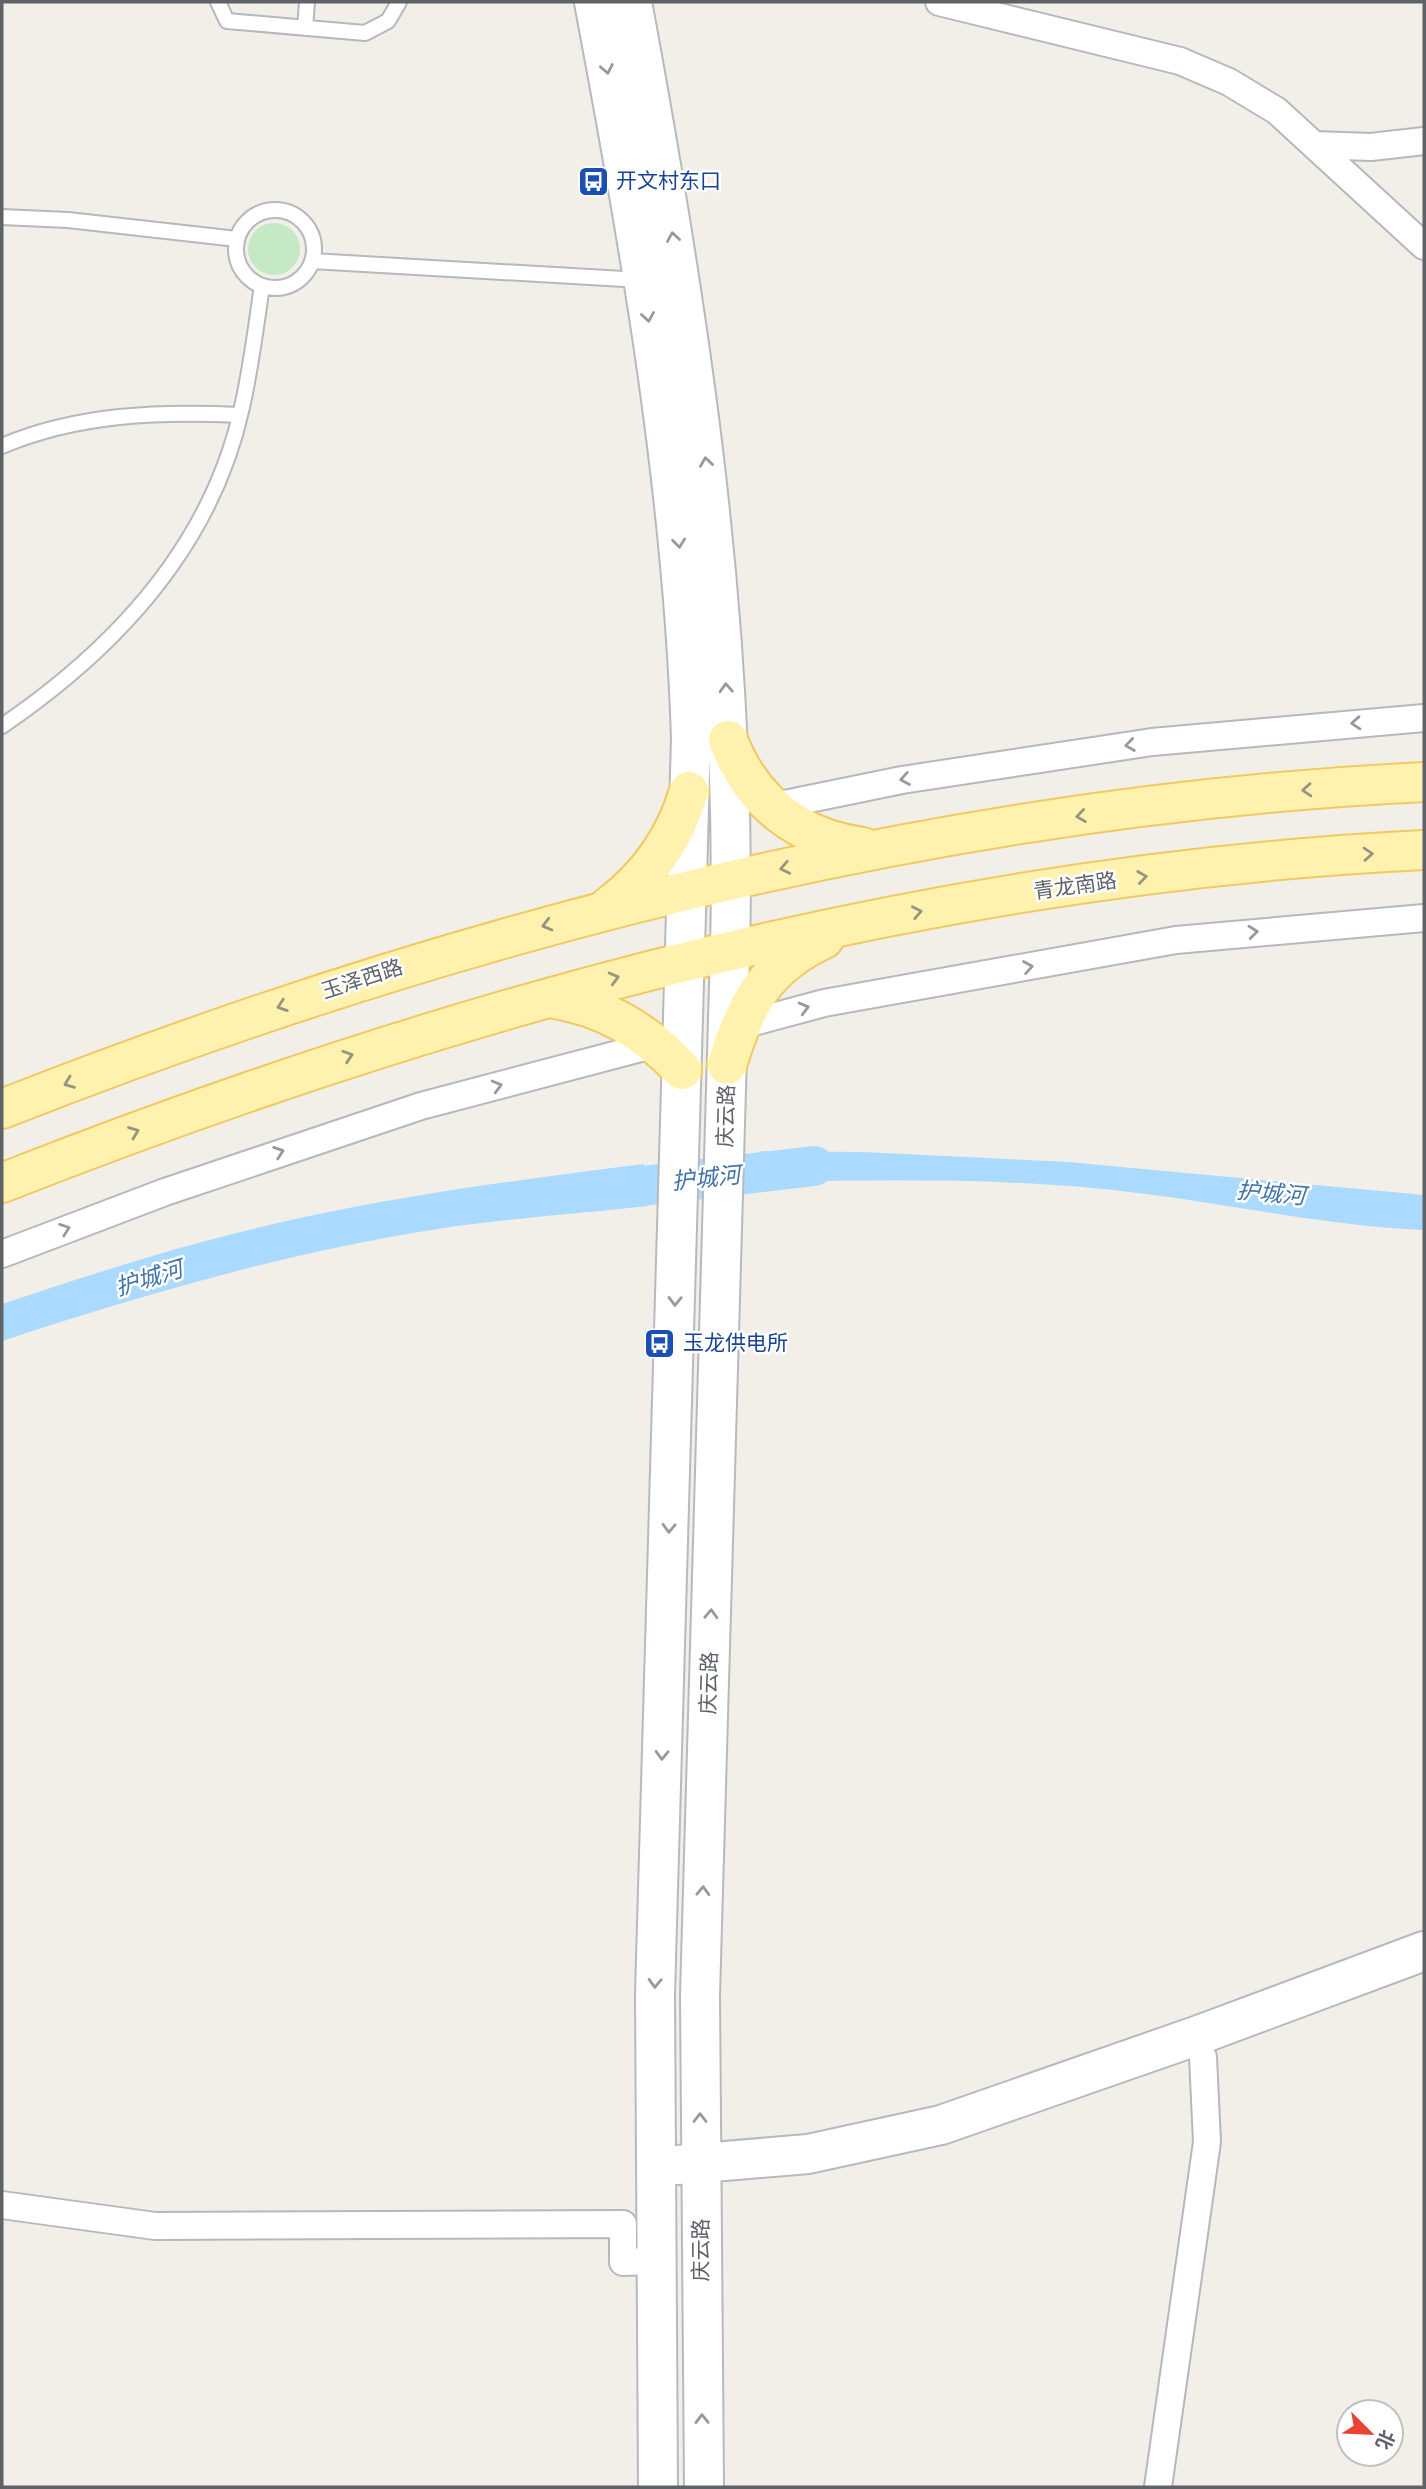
<svg xmlns="http://www.w3.org/2000/svg" width="1426" height="2489" font-family="'Archivo Narrow','Noto Sans SC',sans-serif">
  <style>
    .green { fill: #c5e8c5 }
    .water { fill: #aadaff }
    .lines { fill: none; stroke-linecap: round; stroke-linejoin: round }
    .river { stroke: #aadaff; stroke-width: 40 }
    .lane-casing { stroke: #b5b8bc; stroke-width: 18 }
    .street-casing { stroke: #b5b8bc; stroke-width: 30 }
    .secondary-casing { stroke: #b6babf; stroke-width: 42 }
    .primary-casing { stroke: #f2c960; stroke-width: 42 }
    .lane { stroke: #fff; stroke-width: 14 }
    .street { stroke: #fff; stroke-width: 26 }
    .secondary { stroke: #fff; stroke-width: 38 }
    .primary { stroke: #fff2af; stroke-width: 38 }
    .oneway { stroke: #979a9d }
    .oneway2 { stroke: #979581 }
    .labels { text-anchor: middle; stroke-width: 5; stroke-linejoin: round; paint-order: stroke }
    .transit-label { font-size: 21px; fill: #164399; stroke: #fff; text-anchor: start }
    .street-label { font-size: 21px; fill: #5f6368; stroke: #fff }
    .water-label { font-size: 23px; font-style: italic; fill: #4174aa; stroke: #fff }
  </style>
  <rect width="100%" height="100%" fill="#f1efe8"/>
  <path class="green" d="M248 249a26 26 0 1 1 52 0a26 26 0 1 1-52 0Z"/>
  <path class="water" d="M761 1151 863 1152 1068 1162 1424 1195V1230C1313 1225 1204 1198 1093 1188 983 1178 871 1180 760 1182Z
    M644 1164 648 1206C566 1215 482 1220 401 1235 265 1259 133 1298 2 1341V1304C87 1276 174 1247 261 1227 387 1197 516 1180 644 1164Z"/>
  <g class="lines">
    <path class="river" d="M591 1192 814 1166"/>
    <defs>
      <path id="lane" d="M218 2 227 21 365 33 388 21 399 2
        M305 28 307 2
        M236 249a39 39 0 1 1 78 0a39 39 0 1 1-78 0Z
        M2 217 68 220 237 239
        M312 261 641 280
        M2 446C77 414 160 411 240 415
        M2 726C115 649 212 545 242 407 251 368 256 326 262 286"/>
      <path id="street" d="M939 2 1180 61 1229 82 1277 111 1424 246
        M1314 145 1371 147 1424 141
        M770 807 902 780 1152 742 1424 718
        M739 1026 824 1003 1176 940 1424 918
        M2 1254 165 1192 421 1106 656 1044
        M2 2205 155 2226 623 2224V2262L656 2261
        M1158 2487 1207 2142 1203 2057"/>
      <path id="secondary" d="M594 2C640 245 683 491 691 738L655 1994 658 2487
        M632 2C690 315 738 630 730 950L700 1995 704 2487
        M677 2165 808 2154 941 2125 1196 2036 1424 1951"/>
      <path id="primary" d="M728 740C752 802 797 838 863 847
        M608 907C648 877 675 839 689 791
        M549 998C603 1006 645 1030 682 1070
        M727 1065C745 1005 764 967 824 939
        M2 1109C457 930 934 806 1424 782
        M2 1183C457 1004 933 874 1424 850"/>
    </defs>
    <use href="#lane" class="lane-casing"/>
    <use href="#street" class="street-casing"/>
    <use href="#secondary" class="secondary-casing"/>
    <use href="#primary" class="primary-casing"/>
    <use href="#lane" class="lane"/>
    <use href="#street" class="street"/>
    <use href="#secondary" class="secondary"/>
    <use href="#primary" class="primary"/>
  </g>
  <defs><path id="oneway-chevron" d="M-2-3.5L2.5 0L-2 3.5" fill="none" stroke-width="1.6" stroke-linecap="round" stroke-linejoin="round" transform="scale(1.75)"/></defs>
  <g class="oneway">
    <use href="#oneway-chevron" transform="translate(607 69) rotate(79)"/>
    <use href="#oneway-chevron" transform="translate(673 237) rotate(-99)"/>
    <use href="#oneway-chevron" transform="translate(648 317) rotate(81)"/>
    <use href="#oneway-chevron" transform="translate(706 462) rotate(-98)"/>
    <use href="#oneway-chevron" transform="translate(679 543) rotate(84)"/>
    <use href="#oneway-chevron" transform="translate(726 688) rotate(-93)"/>
    <use href="#oneway-chevron" transform="translate(1356 723) rotate(176)"/>
    <use href="#oneway-chevron" transform="translate(1130 745) rotate(172)"/>
    <use href="#oneway-chevron" transform="translate(905 779) rotate(170)"/>
    <use href="#oneway-chevron" transform="translate(1253 932) rotate(-6)"/>
    <use href="#oneway-chevron" transform="translate(1028 967) rotate(-10)"/>
    <use href="#oneway-chevron" transform="translate(804 1008) rotate(-15)"/>
    <use href="#oneway-chevron" transform="translate(497 1086) rotate(-15)"/>
    <use href="#oneway-chevron" transform="translate(279 1152) rotate(-19)"/>
    <use href="#oneway-chevron" transform="translate(65 1229) rotate(-20)"/>
    <use href="#oneway-chevron" transform="translate(675 1301) rotate(91)"/>
    <use href="#oneway-chevron" transform="translate(669 1528) rotate(92)"/>
    <use href="#oneway-chevron" transform="translate(711 1614) rotate(-88)"/>
    <use href="#oneway-chevron" transform="translate(662 1755) rotate(92)"/>
    <use href="#oneway-chevron" transform="translate(703 1891) rotate(-88)"/>
    <use href="#oneway-chevron" transform="translate(655 1983) rotate(92)"/>
    <use href="#oneway-chevron" transform="translate(700 2118) rotate(-90)"/>
    <use href="#oneway-chevron" transform="translate(702 2419) rotate(-91)"/>
  </g>
  <g class="oneway2">
    <use href="#oneway-chevron" transform="translate(1307 790) rotate(176)"/>
    <use href="#oneway-chevron" transform="translate(1081 816) rotate(172)"/>
    <use href="#oneway-chevron" transform="translate(1368 854) rotate(-4)"/>
    <use href="#oneway-chevron" transform="translate(785 868) rotate(168)"/>
    <use href="#oneway-chevron" transform="translate(1142 877) rotate(-8)"/>
    <use href="#oneway-chevron" transform="translate(917 912) rotate(-11)"/>
    <use href="#oneway-chevron" transform="translate(547 925) rotate(165)"/>
    <use href="#oneway-chevron" transform="translate(614 978) rotate(-15)"/>
    <use href="#oneway-chevron" transform="translate(282 1006) rotate(161)"/>
    <use href="#oneway-chevron" transform="translate(348 1056) rotate(-18)"/>
    <use href="#oneway-chevron" transform="translate(69 1083) rotate(159)"/>
    <use href="#oneway-chevron" transform="translate(134 1132) rotate(-21)"/>
  </g>
  <defs>
    <symbol id="bus-square" viewBox="-11 -11 22 22"><rect x="-9" y="-9" width="18" height="18" rx="4" fill="#1a4fb4" stroke="#fff"/><path d="M-5-6H5V4H4V6H2V4H-2V6H-4V4H-5ZM-3.5-4V0h7V-4ZM-3.5 1.2v1.5H-2V1.2ZM2 1.2v1.5H3.5V1.2Z" fill="#fff"/></symbol>
  </defs>
  <g fill-rule="evenodd">
    <use href="#bus-square" x="576" y="164" width="35" height="35"/>
    <use href="#bus-square" x="642" y="1326" width="35" height="35"/>
  </g>
  <g class="labels">
    <g class="transit-label">
      <text x="616" y="188">开文村东口</text>
      <text x="683" y="1350">玉龙供电所</text>
    </g>
    <g class="street-label">
      <text transform="translate(1075 886) rotate(-8)" y="7">青龙南路</text>
      <text transform="translate(362 979) rotate(-18)" y="7">玉泽西路</text>
      <text transform="translate(726 1116) rotate(-88)" y="7">庆云路</text>
      <text transform="translate(709 1683) rotate(-88)" y="7">庆云路</text>
      <text transform="translate(701 2250) rotate(-90)" y="7">庆云路</text>
    </g>
    <g class="water-label">
      <text transform="translate(706 1178) rotate(-6)" y="8">护城河</text>
      <text transform="translate(1271 1193) rotate(5)" y="8">护城河</text>
      <text transform="translate(149 1278) rotate(-17)" y="8">护城河</text>
    </g>
  </g>
  <rect width="1426" height="2489" fill="none" stroke="#5f6368" stroke-width="7"/>
  <g transform="translate(1370 2433) rotate(114)"><circle r="33" fill="#ffffff" stroke="#bfc1c3" stroke-width="2"/>
  <path d="M0-5L12 26L0 18L-12 26Z" fill="#ea4335"/>
  <text y="-10" font-size="19" font-weight="bold" text-anchor="middle" fill="#5f6368">北</text>
  </g>
</svg>
